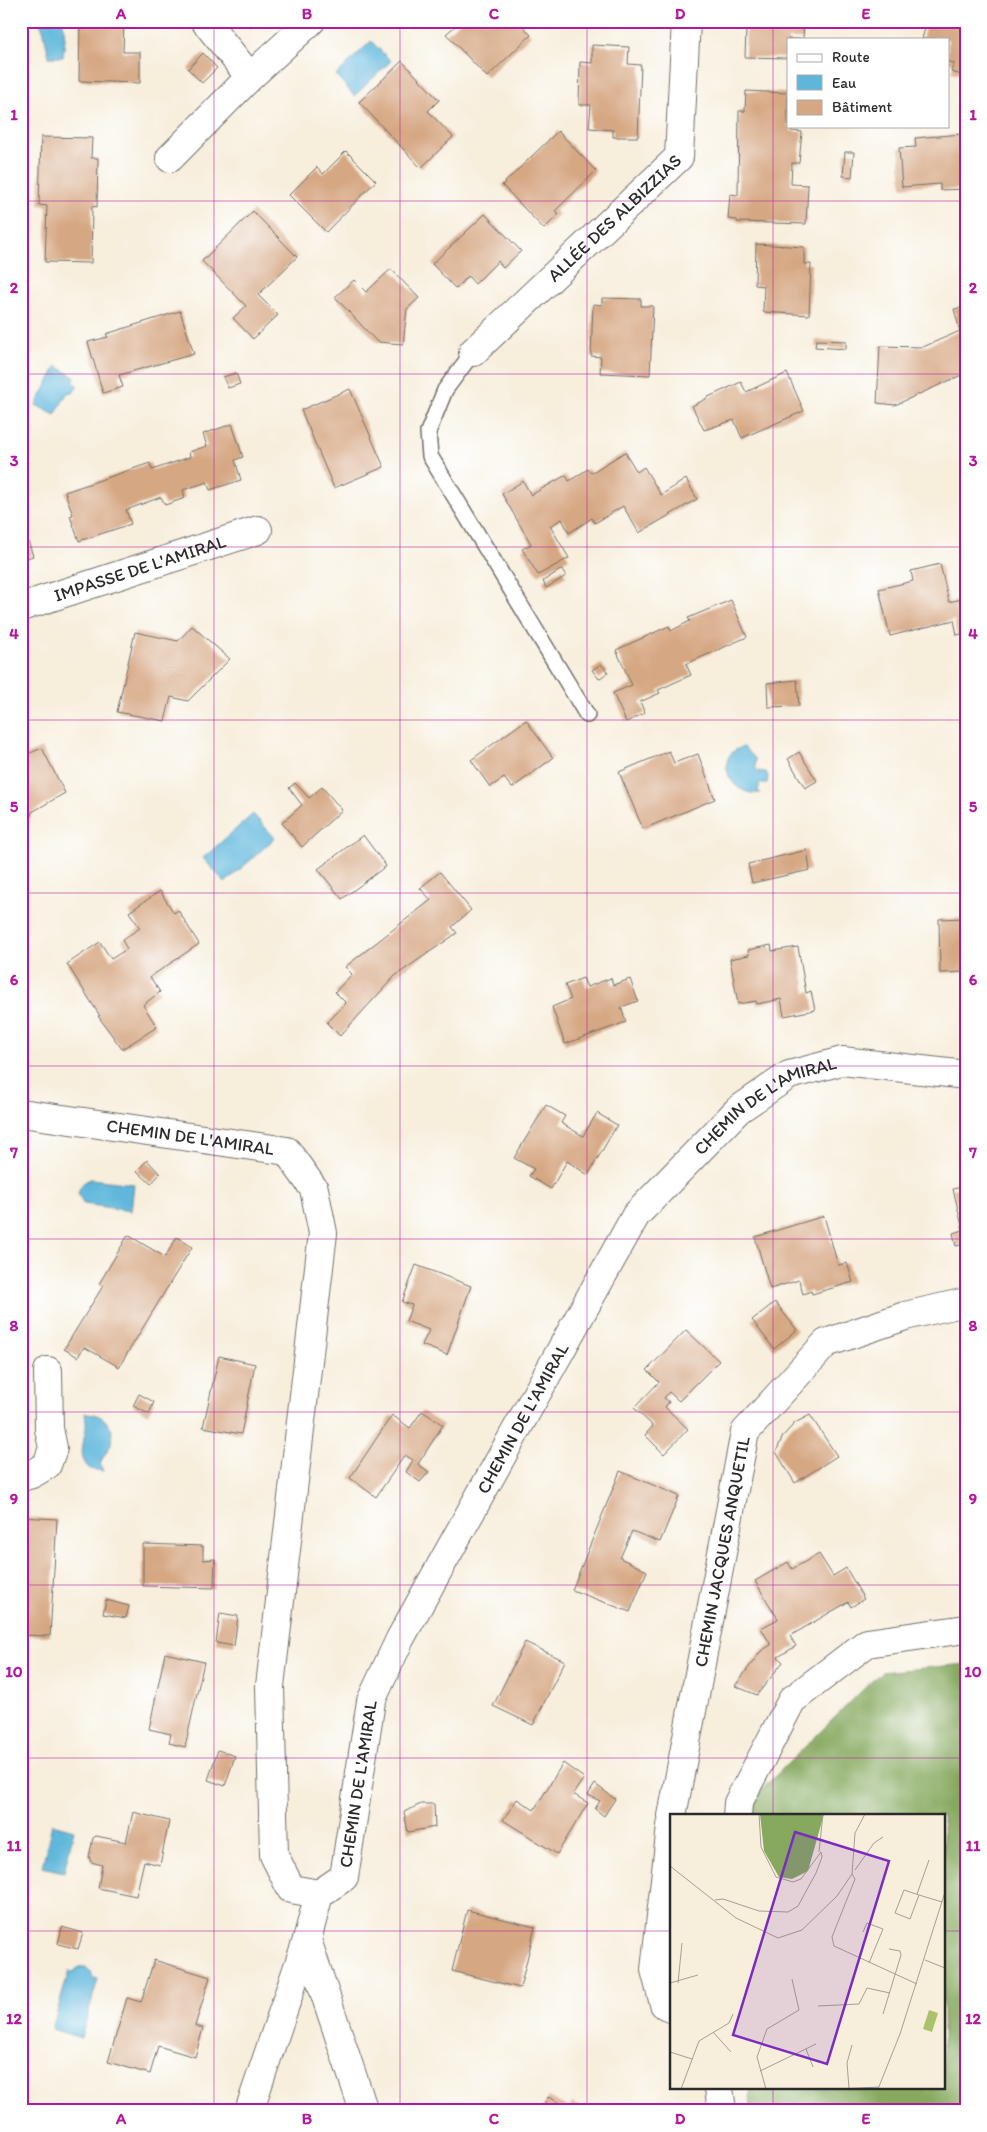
<svg xmlns="http://www.w3.org/2000/svg" width="987" height="2132" font-family="Itim,sans-serif">
  <style>
    .forest { fill: #86a95e; stroke: #586a44 }
    .water { fill: #5eb7db; stroke: #447183 }
    .building { fill: #d6a783 }
    .lines { fill: none; stroke-linecap: round; stroke-linejoin: round }
    .service-casing { stroke: #726f69; stroke-width: 18 }
    .minor-casing { stroke: #726f69; stroke-width: 30 }
    .service { stroke: #fff; stroke-width: 15 }
    .minor { stroke: #fff; stroke-width: 28 }
    .grid { fill: none; stroke: #b5179e; stroke-width: 1; stroke-opacity: 0.55 }
    .labels { text-anchor: middle; stroke-width: 4; stroke-linejoin: round; paint-order: stroke }
    .street-label { font-size: 18px; fill: #2b2b2b; stroke: #fff }
    .inset-road { fill: none; stroke: #a5a095; stroke-width: 1 }
    .view { fill: #7b2cbf; fill-opacity: 0.15; stroke: #7b2cbf; stroke-width: 2.5 }
    .inset-edge { fill: none; stroke: #2b2b2b; stroke-width: 2.5 }
    .neatline { fill: none; stroke: #b5179e; stroke-width: 2 }
    .grid-label { font-size: 16px; text-anchor: middle; font-weight: bold; fill: #b5179e }
  </style>
  <rect width="100%" height="100%" fill="#fff"/>
  <filter id="ink" filterUnits="userSpaceOnUse"><feTurbulence type="fractalNoise" baseFrequency=".02" numOctaves="2"/><feDisplacementMap in="SourceGraphic" scale="10" xChannelSelector="R" yChannelSelector="G"/><feConvolveMatrix kernelMatrix="1 2 1 2 8 2 1 2 1" color-interpolation-filters="sRGB"/></filter>
  <filter id="wash" filterUnits="userSpaceOnUse"><feTurbulence type="fractalNoise" baseFrequency=".0096" numOctaves="4" result="noise"/><feDisplacementMap in="SourceGraphic" scale="20" xChannelSelector="R" yChannelSelector="G"/><feGaussianBlur stdDeviation="1.12" result="paint"/><feColorMatrix in="noise" values="0 0 0 0 0 0 0 0 0 0 0 0 0 0 0 0 0 1.4 0 .05"/><feComposite in="paint" operator="in"/></filter>
  <g filter="url(#wash)">
    <rect width="100%" height="100%" fill="#f7eedc"/>
    <path class="forest" d="M966 1664V2111H751L750 2088H943V1816H754L755 1796 881 1672Z"/>
    <path class="water" d="M38 21H63L65 39 63 57H49L43 29Z
      M371 41 391 61 354 96 336 75Z
      M57 366 76 378 73 382 78 386 73 393 68 392 55 415 36 405Z
      M744 747 755 758 756 771 766 772 768 776 767 783 760 784 758 791 760 793C727 797 713 752 744 747Z
      M253 814 275 838 225 883 203 858Z
      M91 1179 134 1184 131 1211 84 1204 78 1194C80 1186 82 1182 91 1179Z
      M85 1413C98 1413 107 1419 112 1430L111 1444 100 1463 103 1471 90 1469C79 1459 82 1448 85 1434 87 1427 86 1420 85 1413Z
      M52 1824 74 1830 64 1872 42 1867Z
      M78 1967H86L92 1973V1977L98 1979 81 2038 52 2029 69 1971 74 1972Z"/>
    <g id="blocks">
      <path class="building" d="M80 21H124L123 52H140V83L79 81Z
        M245 21H257L251 27Z
        M461 21H518L531 35 487 77 446 34Z
        M754 21H804L803 39H788V58L745 57 746 28 754 29Z
        M927 21H966V76L951 72 954 63 948 62V39H922Z
        M592 45 629 47 628 64 641 65 638 137H613V130L589 128 591 105H579L580 62 592 63Z
        M203 53 217 68 202 83 188 69Z
        M402 61 439 100 428 111 453 137 421 168 359 102Z
        M746 91 788 93V126H791V131L802 132 799 163H792L791 184 808 185 806 224 737 222V220L728 219 730 194 738 195 739 111H745Z
        M558 131 596 171 555 211 559 214 544 229 502 185Z
        M962 134 963 146 966 145V189L940 190V184L902 187 899 148 916 147 915 138Z
        M41 137 92 138 91 158H98L97 207 92 206 91 263 45 262 47 206 39 205Z
        M346 151 376 181 326 232 289 195 317 167 323 174Z
        M845 152H854L852 177 843 176Z
        M253 211 297 257 258 295 278 315 253 339 233 318 246 306 202 261Z
        M485 214 521 251 503 268 498 261 475 284 468 276 456 289 432 264Z
        M756 244 804 247V264H811L809 315 763 312 764 286 755 285Z
        M391 269 419 298 407 309 403 344 377 342 335 297 354 280 366 292Z
        M602 298 641 299V306H653L650 375 600 373 601 357 591 356 593 304 602 305Z
        M966 307V373L895 405 877 403 880 346 923 347 960 331 954 309Z
        M180 311 194 354 119 375 123 387 103 393 88 342 108 337 106 334Z
        M816 340 846 341V349L815 347Z
        M236 373 240 384 228 388 223 377Z
        M787 373 804 411 742 438 734 420 704 430 692 406 706 399V398L741 382 746 392Z
        M350 389 384 467 334 488 301 410Z
        M232 424 243 457 235 460 241 480 210 490 207 482 183 490 185 498 165 505 161 497 126 510 131 524 79 541 70 516 73 515 65 492 150 463 152 470 190 457 189 452 207 446 203 434Z
        M625 452 637 472 644 467 661 495 686 479 697 499 639 533 623 506 595 523 592 518 569 533 562 519 550 526 569 558 538 575 522 549 531 544 502 494 523 481 531 495 566 475 569 481 588 469 591 473Z
        M21 519 33 556 21 560Z
        M940 564 949 602 966 598V633L957 635 954 620 890 636 879 589 913 581 911 571Z
        M562 569 566 576 546 588 543 581Z
        M731 600 747 637 686 664 691 675 658 690 660 693 640 702 645 713 626 722 613 693 632 685 616 650 669 626 671 631 690 621 688 618Z
        M192 626 230 659 188 701 171 697 165 721 117 712 135 632 178 641Z
        M601 664 608 672 599 679 592 670Z
        M797 680 799 706 768 707 767 683Z
        M526 720 553 758 512 788 504 778 490 787 471 760Z
        M42 748 65 793 32 812 28 826 21 824V757Z
        M669 751 674 763 698 754 715 799 643 829 619 772Z
        M799 752 817 781 805 788 788 759Z
        M295 783 309 798 322 787 342 810 302 847 282 823 302 805 289 788Z
        M363 835 386 866 342 899 318 869Z
        M807 850 810 870 752 883 748 864Z
        M440 872 471 910 452 927 457 933 395 976 340 1036 327 1023 346 1003 335 992 352 974 345 967 431 900 420 888Z
        M160 891 174 913 178 910 199 944 150 977 160 992 143 1005 157 1027 122 1049 98 1016H100L67 964 100 942 111 959 127 949 122 940 140 928 129 912Z
        M966 918V972L940 973 939 919Z
        M771 945 772 951 798 947 806 993 811 991 815 1010 784 1016 781 999 757 1004 756 1001 738 1004 730 959 749 955 748 950Z
        M583 978 587 987 611 978 613 985 630 979 638 1001 621 1007 626 1022 565 1044 552 1007 571 999 565 985Z
        M546 1105 565 1116 561 1123 583 1136 597 1113 617 1125 588 1175 567 1161 551 1189 529 1176 534 1169 514 1158Z
        M147 1160 160 1174 151 1184 137 1171Z
        M966 1186V1244L956 1246 953 1233 963 1230 953 1189Z
        M824 1216 838 1265 847 1263 853 1282 812 1294 811 1291 803 1294 799 1280 770 1289 755 1237Z
        M128 1235 165 1257 177 1237 192 1247 119 1367 84 1347 78 1357 64 1349 103 1286 99 1284Z
        M416 1265 471 1286 447 1355 422 1345 429 1330 406 1321 412 1305 402 1302Z
        M775 1302 797 1330 774 1349 752 1320Z
        M686 1330 719 1361 679 1401 669 1392 664 1398 669 1402 665 1407 688 1429 664 1454 645 1435 653 1426 634 1408 659 1382 647 1370Z
        M219 1356 255 1364 241 1434 203 1427Z
        M139 1394 154 1402 149 1414 133 1406Z
        M422 1411 443 1425 418 1464 429 1472 420 1482 406 1472 413 1460 405 1455 376 1497 350 1478 392 1415 410 1428Z
        M810 1415 837 1456 795 1483 776 1452 783 1436 795 1423Z
        M620 1471 679 1496 660 1542 632 1531 620 1558 647 1571 630 1612 572 1590Z
        M21 1517 57 1519 50 1636 21 1635Z
        M143 1544 203 1546V1560L215 1559 214 1588 143 1586Z
        M819 1554 833 1576 846 1568 864 1599 851 1607 848 1602 790 1636 796 1646 778 1657 783 1662 757 1695 735 1686 761 1651 771 1645 761 1628 778 1619 755 1581 788 1562 792 1569Z
        M106 1600 129 1606 126 1618 103 1614Z
        M220 1613 238 1616 234 1646 216 1643Z
        M525 1642 565 1661 533 1725 493 1706Z
        M165 1653 204 1662 185 1747 169 1743 171 1734 149 1729Z
        M218 1750 235 1756 225 1786 208 1780Z
        M563 1763 584 1778 573 1794 588 1803 557 1854 503 1820 517 1799 534 1810Z
        M595 1784 615 1799 604 1816 595 1809 600 1801 588 1795Z
        M421 1804H434L435 1827 408 1832 404 1812Z
        M133 1812 169 1821 160 1865 144 1861 136 1896 98 1888 102 1865 91 1862 89 1857 93 1838 96 1836 126 1842Z
        M965 1882H966V1908L961 1907Z
        M467 1910 535 1927 520 1988 452 1971Z
        M62 1927 83 1933 78 1949 58 1944Z
        M154 1960 210 1977 195 2026 203 2028 195 2057 158 2046 150 2074 108 2062 127 1998 141 2002Z
        M548 2097 570 2108 572 2103 588 2111H541Z"/>
    </g>
  </g>
  <g filter="url(#ink)">
    <use href="#blocks" fill-opacity="0" stroke="#726f69" stroke-width="1"/>
    <g class="lines">
      <defs>
        <path id="service" d="M473 352 445 390 428 432 430 456 587 715"/>
        <g id="minor">
          <path d="M205 21 250 77"/>
          <path d="M170 158 250 77 311 21"/>
          <path id="s1" d="M473 352 679 157 686 21"/>
          <path id="s2" d="M21 607 258 530"/>
          <path id="s3" d="M21 1113 287 1151 314 1189 323 1233 270 1686 274 1855 291 1889 319 1894 344 1877 371 1701 400 1639 636 1215 738 1110 789 1075 842 1061 966 1075"/>
          <path d="M21 1477 32 1474 47 1465 53 1448 49 1429 48 1371"/>
          <path id="s4" d="M672 1816 745 1432 826 1343 905 1316 966 1302"/>
          <path d="M737 1816 738 1803 792 1700 867 1643 966 1629"/>
          <path d="M671 1826 655 1970 664 2004 671 2008"/>
          <path d="M319 1894 307 1940 364 2111"/>
          <path d="M719 2088 722 2111"/>
          <path d="M249 2111 307 1940"/>
        </g>
      </defs>
      <use href="#service" class="service-casing"/>
      <use href="#minor" class="minor-casing"/>
      <use href="#service" class="service"/>
      <use href="#minor" class="minor"/>
    </g>
  </g>
  <path class="grid" d="M214 21V2111M400 21V2111M587 21V2111M773 21V1816M21 201H966M21 374H966M21 547H966M21 720H966M21 893H966M21 1066H966M21 1239H966M21 1412H966M21 1585H966M21 1758H966M21 1931H671M943 1931H966M773 2088V2111"/>
  <g class="labels">
    <g class="street-label">
      <text dy="6" stroke="none"><textPath href="#s1" startOffset="195">ALLÉE DES ALBIZZIAS</textPath></text>
      <text dy="6" stroke="none"><textPath href="#s2" startOffset="125">IMPASSE DE L'AMIRAL</textPath></text>
      <text dy="6" stroke="none"><textPath href="#s3" startOffset="1986">CHEMIN DE L'AMIRAL</textPath></text>
      <text dy="6" stroke="none"><textPath href="#s3" startOffset="171">CHEMIN DE L'AMIRAL</textPath></text>
      <text dy="6" stroke="none"><textPath href="#s3" startOffset="1581">CHEMIN DE L'AMIRAL</textPath></text>
      <text dy="6" stroke="none"><textPath href="#s4" startOffset="269">CHEMIN JACQUES ANQUETIL</textPath></text>
      <text dy="6" stroke="none"><textPath href="#s3" startOffset="1176">CHEMIN DE L'AMIRAL</textPath></text>
    </g>
  </g>
  <g transform="translate(670 1814)">
    <rect width="275" height="275" fill="#f7eedc"/>
    <path d="M259 196 268 199 262 218 253 215Z" fill="#a8c36a"/>
    <path d="M90 0H154L138 57 122 65 109 63 94 37Z" fill="#86a95e"/>
    <path class="inset-road" d="M149 38 153 0M0 52 66 104 108 124 132 116 167 82 182 60 185 65 162 123 164 132 247 170M185 56 204 29 213 23M182 60 185 19 195 0M247 80 259 46M249 81 240 105 225 99 234 76 249 81 272 88M45 86 53 85 89 97 118 98 128 92 146 59 152 43 151 38 131 65 123 68 106 63 91 33 89 0M193 118 197 109 213 115 199 149M255 146 275 154M0 169 28 161M8 169 12 129M148 192 189 190 197 174 220 179M213 200 231 141 230 137 219 135M43 218 61 238M136 235 143 253M0 238 22 245M90 257 146 230M179 274 177 249 182 231M11 275 29 227 59 209 63 200M96 275 87 243 97 215 129 196 122 165M171 275 209 273M208 275 230 220 275 78"/>
    <path class="view" d="M125 18 219 47 157 250 63 221Z"/>
    <rect width="275" height="275" class="inset-edge"/>
  </g>
  <rect width="987" height="2132" fill="none" stroke="#fff" stroke-width="55"/>
  <rect x="787" y="38" width="162" height="90" fill="#ffffff" stroke="#aaaaaa"/>
  <rect x="797" y="54" width="25" height="8" fill="#ffffff" stroke="#aaaaaa"/>
  <text x="832" y="62" font-size="15" fill="#2b2b2b">Route</text>
  <rect x="797" y="75" width="25" height="15" fill="#5eb7db" stroke="#aaaaaa"/>
  <text x="832" y="88" font-size="15" fill="#2b2b2b">Eau</text>
  <rect x="797" y="100" width="25" height="15" fill="#d6a783" stroke="#aaaaaa"/>
  <text x="832" y="112" font-size="15" fill="#2b2b2b">Bâtiment</text>
  <rect x="28" y="28" width="932" height="2076" class="neatline"/>
  <g class="grid-label">
    <text x="121" y="19">A</text>
    <text x="307" y="19">B</text>
    <text x="494" y="19">C</text>
    <text x="680" y="19">D</text>
    <text x="866" y="19">E</text>
    <text x="14" y="120">1</text>
    <text x="973" y="120">1</text>
    <text x="14" y="293">2</text>
    <text x="973" y="293">2</text>
    <text x="14" y="466">3</text>
    <text x="973" y="466">3</text>
    <text x="14" y="639">4</text>
    <text x="973" y="639">4</text>
    <text x="14" y="812">5</text>
    <text x="973" y="812">5</text>
    <text x="14" y="985">6</text>
    <text x="973" y="985">6</text>
    <text x="14" y="1158">7</text>
    <text x="973" y="1158">7</text>
    <text x="14" y="1331">8</text>
    <text x="973" y="1331">8</text>
    <text x="14" y="1504">9</text>
    <text x="973" y="1504">9</text>
    <text x="14" y="1677">10</text>
    <text x="973" y="1677">10</text>
    <text x="14" y="1851">11</text>
    <text x="973" y="1851">11</text>
    <text x="14" y="2024">12</text>
    <text x="973" y="2024">12</text>
    <text x="121" y="2124">A</text>
    <text x="307" y="2124">B</text>
    <text x="494" y="2124">C</text>
    <text x="680" y="2124">D</text>
    <text x="866" y="2124">E</text>
  </g>
</svg>
